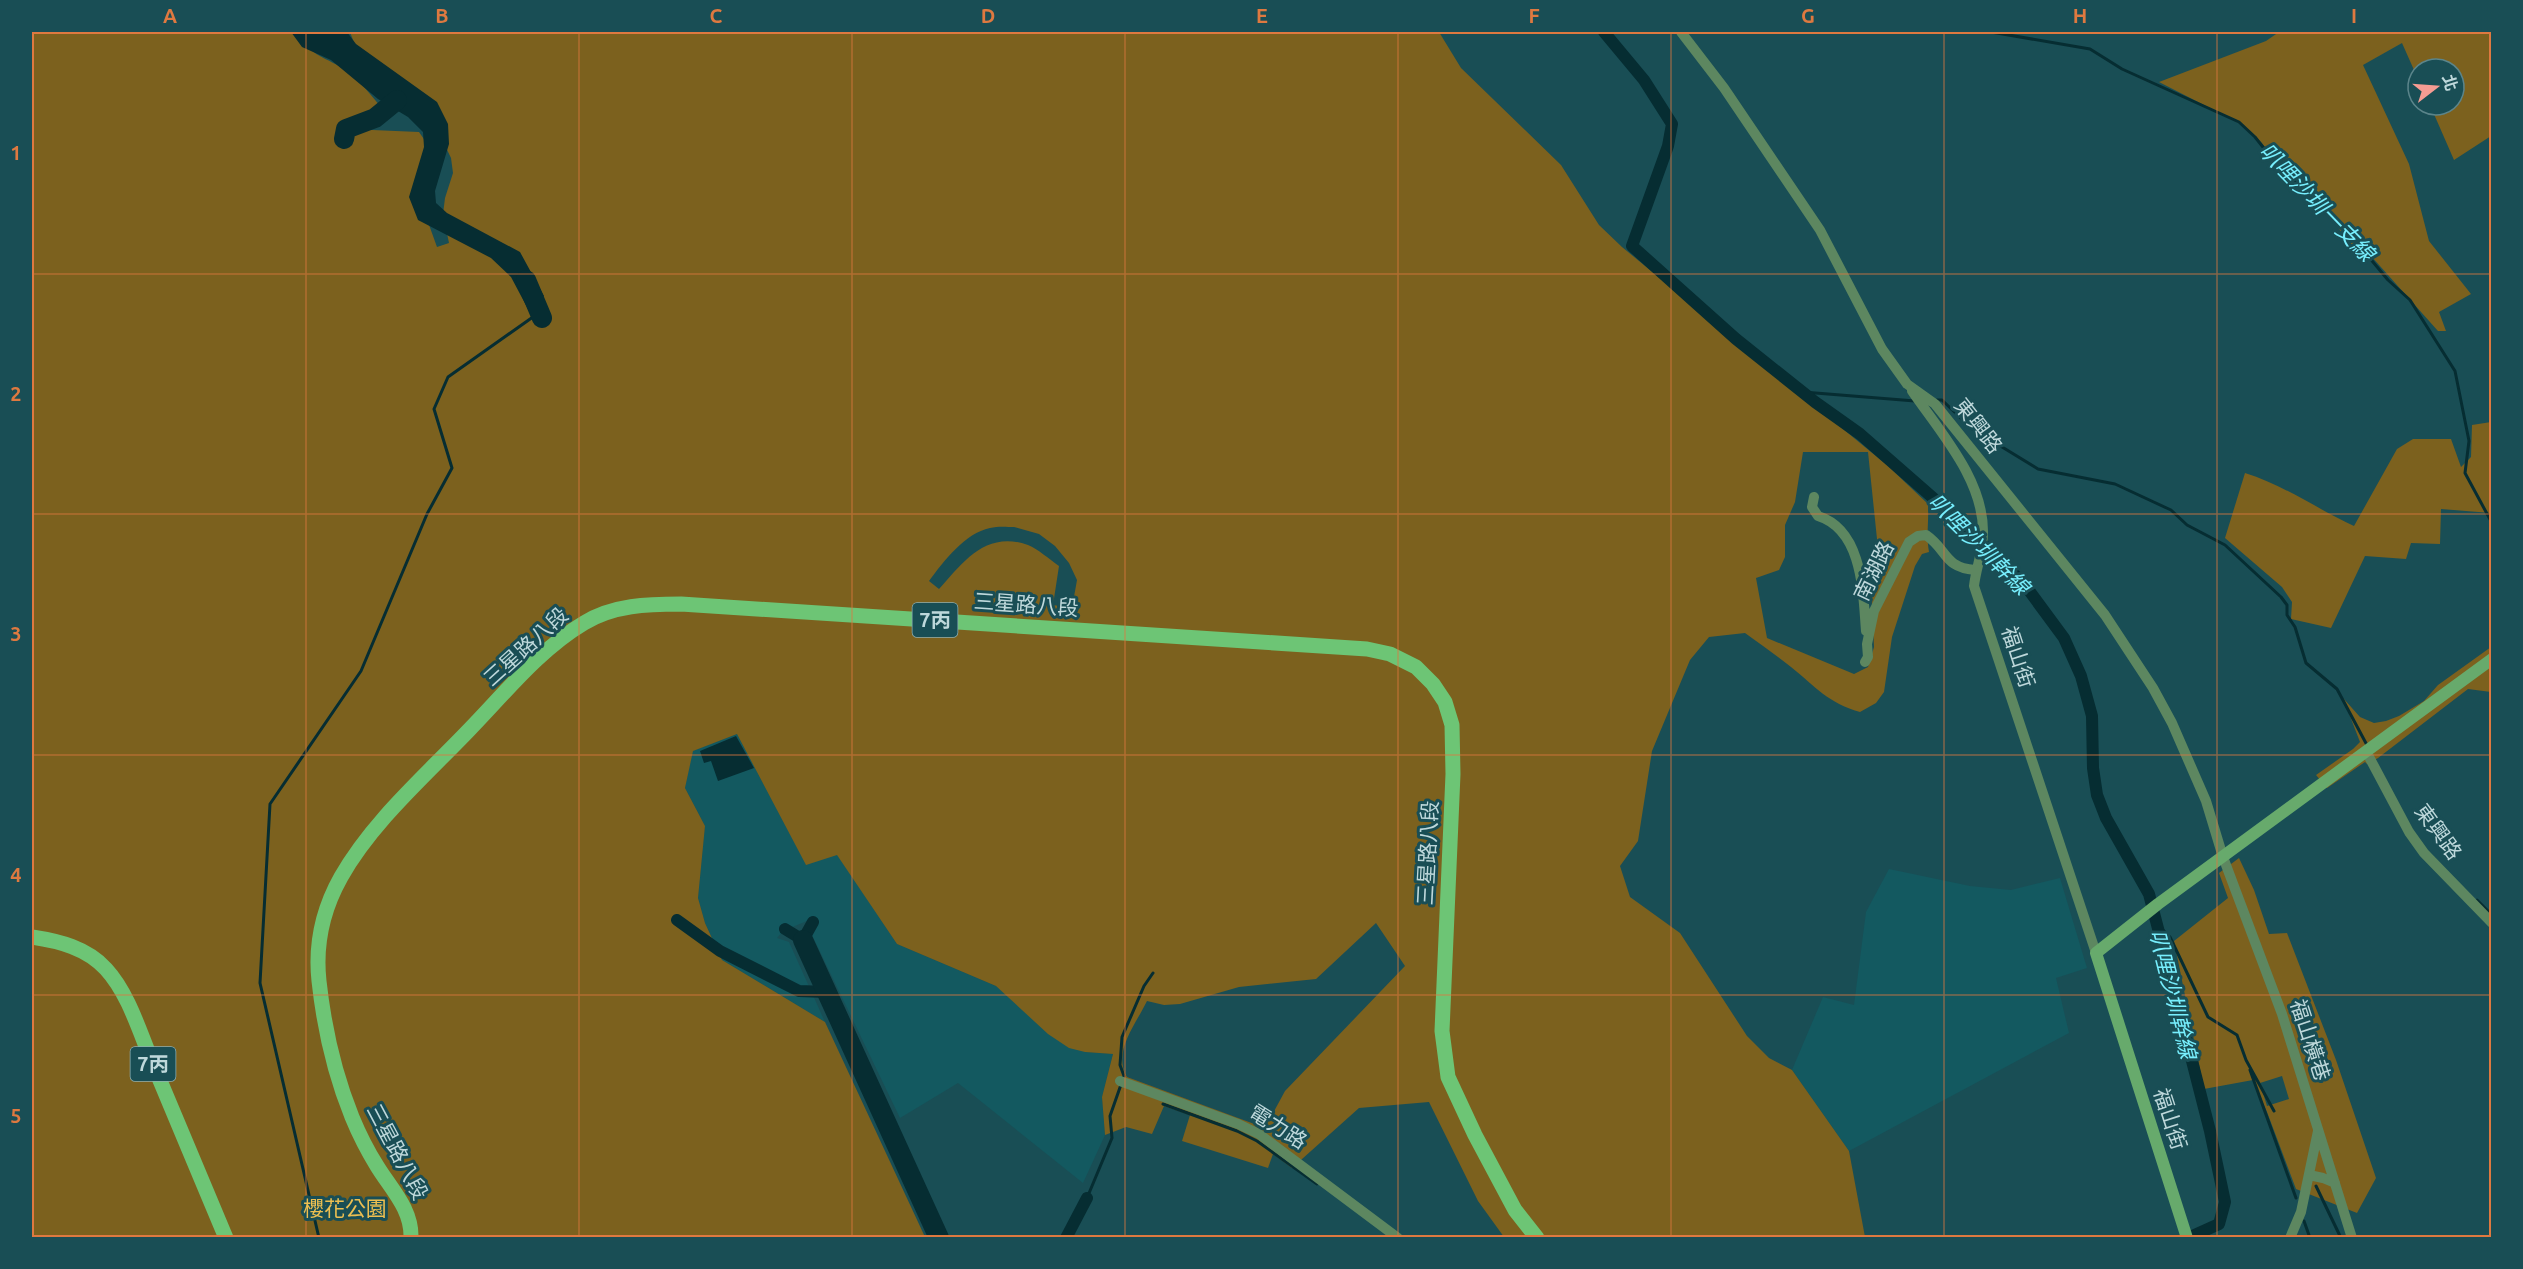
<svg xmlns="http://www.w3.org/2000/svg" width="2523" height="1269" font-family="Ubuntu,'Noto Sans TC',sans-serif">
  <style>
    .built { fill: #135960 }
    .green { fill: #7c611e; fill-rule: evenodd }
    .water { fill: #062d32 }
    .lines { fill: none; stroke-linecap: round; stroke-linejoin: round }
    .stream { stroke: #062d32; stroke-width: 3 }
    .canal { stroke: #062d32; stroke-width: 12 }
    .river { stroke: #062d32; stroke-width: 20 }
    .street { stroke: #5d8760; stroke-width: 10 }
    .secondary { stroke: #67aa6c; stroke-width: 12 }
    .primary { stroke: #6dc575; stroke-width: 15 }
    .grid { fill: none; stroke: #de7940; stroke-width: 1.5; stroke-opacity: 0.55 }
    .labels { text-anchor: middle; stroke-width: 6; stroke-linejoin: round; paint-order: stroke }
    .shield { fill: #194e55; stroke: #8cafb3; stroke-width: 1.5 }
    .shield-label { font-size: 20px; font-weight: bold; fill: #bed8db }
    .street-label { font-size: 21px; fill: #bed8db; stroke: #194e55 }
    .park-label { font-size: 21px; fill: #edbf51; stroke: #194e55 }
    .water-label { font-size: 22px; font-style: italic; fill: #77eefd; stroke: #194e55 }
    .neatline { fill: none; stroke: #de7940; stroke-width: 2 }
    .grid-label { font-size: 20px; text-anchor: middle; font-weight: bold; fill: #de7940 }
  </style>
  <rect width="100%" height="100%" fill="#194e55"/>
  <path class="built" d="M737 734 806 864 837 854 897 944 996 986 1085 1052 1113 1054 1102 1097 1105 1135 1083 1183 958 1083 900 1118 811 933 816 926 809 920 783 931 777 938 789 942 825 1022 722 960 705 923 698 898 705 826 685 788 692 751Z
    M1889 869 1970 886 2011 890 2060 878 2087 968 2056 978 2069 1033 1849 1151 1792 1070 1823 997 1854 1005 1866 912Z"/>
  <path class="green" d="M32 32H297C311 58 326 56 348 72 364 84 376 102 389 117L379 122 349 129 419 132 428 145V222L437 247 449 243 443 214 445 198 453 173 451 158 436 127 359 56 350 32H1439L1461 68 1561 165 1599 225 1622 247 1888 466 1928 504C1929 521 1926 535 1929 552L1922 554 1915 566 1892 637 1884 692 1876 703 1860 712C1828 703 1816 687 1791 667 1776 655 1760 644 1745 633L1709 637 1690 660 1652 751 1638 841 1620 866 1630 897 1680 933 1747 1036 1769 1058 1792 1070 1849 1151 1865 1237H1504L1478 1201 1429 1102 1359 1108 1292 1168 1273 1154 1268 1168 1182 1141 1190 1115 1164 1106 1152 1134 1126 1127 1105 1135 1102 1097 1113 1054 1085 1052 1069 1048 1048 1034 996 986 897 944 837 855 806 865 737 734 693 751 685 788 705 826 698 898 705 923 722 960 825 1022 925 1237H32ZM1803 452H1868L1877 539 1871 585 1874 647 1868 667 1854 674 1767 638 1756 578 1779 570 1785 557V525L1795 502ZM1014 527 1039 534 1055 546 1069 563 1077 580 1072 608 1053 605 1059 566C1049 559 1038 549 1028 545 986 530 963 562 939 589L929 581C944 561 965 533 990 528 998 526 1007 527 1014 527ZM1376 923 1405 966 1285 1091 1272 1115 1257 1125 1127 1077C1112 1052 1136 1024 1147 1001L1164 1005 1180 1004 1239 987 1316 979Z
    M2279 32H2491V136L2454 160 2430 105H2454V69H2418V79L2402 43 2363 65 2409 164 2429 241 2471 294 2439 312 2446 331H2438L2363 247 2357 251 2326 213 2288 178 2261 142 2239 123 2159 82 2266 41Z
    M2491 422V513L2441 509 2440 544 2411 543 2406 559 2365 556 2331 628 2291 619 2292 602 2282 587 2225 538 2245 473C2284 485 2317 509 2354 526L2397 449 2413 439H2451L2461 467 2471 457 2472 425Z
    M2491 647V692L2468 689 2378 758 2367 764 2365 762 2327 788 2316 775 2353 749 2360 742 2343 698 2360 717 2374 723 2386 721 2399 716 2424 701 2438 685Z
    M2239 858 2254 890 2269 934 2287 933 2336 1060 2376 1178 2357 1213 2296 1189 2267 1112 2253 1080 2204 1089 2174 941 2228 898 2219 873ZM2282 1076 2289 1099 2267 1106 2260 1083Z"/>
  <path class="water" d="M291 32H347L356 44 437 102 448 124 449 144 435 191 436 203 447 213 520 252 544 296 529 311 511 277 491 258 418 220 409 197 424 147 423 132 408 117 378 99 331 60 302 47Z
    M736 736 754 768 718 781 711 761 704 763 700 751Z"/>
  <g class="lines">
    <path class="stream" d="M1991 32 2090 49 2122 69 2239 122 2255 137 2274 161 2348 232 2388 280 2410 300 2455 371 2469 441 2465 473 2492 523
      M1803 392 1915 401
      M1937 400H1942L1971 428 2038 469 2115 484 2171 510 2187 525 2225 545 2281 597 2287 605V615L2295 627 2306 663 2337 689 2368 747
      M2477 900 2492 915
      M2157 924 2170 937 2208 1017 2237 1035 2246 1060 2274 1111
      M2250 1070 2296 1198
      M1163 1104 1237 1131 1257 1141 1317 1184
      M2316 1186 2341 1238
      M1087 1198 1112 1138 1110 1116 1124 1076 1120 1065 1122 1037 1144 986 1153 973
      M2304 1221 2310 1238
      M319 1238 260 983 270 804 361 671 427 514 452 468 434 409 448 377 540 312"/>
    <path class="canal" d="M1604 32 1644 80 1672 124 1668 146 1632 246 1736 339 1815 402 1860 434 1956 518 2025 585 2064 638 2081 676 2092 716 2093 768 2097 795 2106 818 2149 894 2161 940 2210 1131 2225 1202 2219 1224 2188 1238
      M677 920 720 951 799 991 827 992
      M785 929 803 940
      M803 940 813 922
      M1066 1238 1087 1198"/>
    <path class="river" d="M344 139 346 129 375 118 397 100
      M526 280 542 318
      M803 940 939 1238"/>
    <path class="street" d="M1681 32 1724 88 1820 230 1882 349 1907 384 1935 404 2105 615 2153 688 2172 723 2206 801 2223 857 2282 1014 2352 1238
      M1912 391C1940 432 1984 480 1983 533 1983 552 1976 568 1974 586L2096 953
      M1814 497 1812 507 1818 516C1863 530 1863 593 1866 631
      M1865 662 1868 657 1867 644 1874 611 1909 542 1918 536 1926 535C1948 550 1943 567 1975 570
      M2367 753 2409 832 2424 853 2492 923
      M1120 1081 1238 1124 1259 1134 1398 1238
      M2309 1175 2323 1178 2335 1183
      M2290 1238 2301 1212 2318 1131"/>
    <path class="secondary" d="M2187 1238 2096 953 2158 904 2492 659"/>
    <path class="primary" d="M32 937C59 941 87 948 106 969 128 993 139 1030 151 1059 176 1119 201 1178 226 1238
      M411 1238C412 1209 391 1189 377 1166 367 1150 359 1134 352 1117 335 1075 324 1027 319 981 315 944 323 909 341 877 372 822 425 776 469 730 505 693 540 649 584 623 613 605 648 604 681 604L1367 649 1390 654 1416 667 1433 684 1445 702 1452 725 1453 774 1442 1031 1448 1077 1475 1135 1515 1210 1537 1238"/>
  </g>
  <path class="grid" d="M306 32V1238M579 32V1238M852 32V1238M1125 32V1238M1398 32V1238M1671 32V1238M1944 32V1238M2217 32V1238M32 274H2492M32 514H2492M32 755H2492M32 995H2492"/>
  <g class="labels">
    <g class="shield">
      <rect x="912.5" y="603" width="45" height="34" rx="4.5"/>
      <rect x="130.5" y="1047" width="45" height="34" rx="4.5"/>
    </g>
    <g class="shield-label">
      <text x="935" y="627">7丙</text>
      <text x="153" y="1071">7丙</text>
    </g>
    <g class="street-label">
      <text transform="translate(1978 426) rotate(52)" y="7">東興路</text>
      <text transform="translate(1874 571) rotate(-64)" y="7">南湖路</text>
      <text transform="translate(1026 605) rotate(4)" y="7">三星路八段</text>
      <text transform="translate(526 647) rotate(-42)" y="7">三星路八段</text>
      <text transform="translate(2018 657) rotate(72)" y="7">福山街</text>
      <text transform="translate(2438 832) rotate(54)" y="7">東興路</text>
      <text transform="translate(1428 853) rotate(-87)" y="7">三星路八段</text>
      <text transform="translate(2310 1040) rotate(72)" y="7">福山橫巷</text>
      <text transform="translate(2170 1119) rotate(72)" y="7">福山街</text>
      <text transform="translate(1278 1127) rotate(32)" y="7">電力路</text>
      <text transform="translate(397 1152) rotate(62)" y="7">三星路八段</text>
    </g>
    <g class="park-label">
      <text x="345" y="1216">櫻花公園</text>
    </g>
    <g class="water-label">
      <text transform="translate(2317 202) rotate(46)" y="8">叭哩沙圳一支線</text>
      <text transform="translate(1979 544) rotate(45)" y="8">叭哩沙圳幹線</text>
      <text transform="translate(2173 994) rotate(76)" y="8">叭哩沙圳幹線</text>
    </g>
  </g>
  <rect width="2523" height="1269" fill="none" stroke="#194e55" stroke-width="66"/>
  <g transform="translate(2436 87) rotate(73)"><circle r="28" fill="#194e55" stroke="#5b858b" stroke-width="1.5"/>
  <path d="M0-4.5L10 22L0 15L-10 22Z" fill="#f59c93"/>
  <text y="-9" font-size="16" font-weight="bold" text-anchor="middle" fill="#bed8db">北</text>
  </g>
  <rect x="33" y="33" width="2457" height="1203" class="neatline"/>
  <g class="grid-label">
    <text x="170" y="23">A</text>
    <text x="442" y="23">B</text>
    <text x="716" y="23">C</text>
    <text x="988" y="23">D</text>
    <text x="1262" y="23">E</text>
    <text x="1534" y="23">F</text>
    <text x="1808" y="23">G</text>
    <text x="2080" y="23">H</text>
    <text x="2354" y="23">I</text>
    <text x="16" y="160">1</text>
    <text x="16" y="401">2</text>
    <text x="16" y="641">3</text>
    <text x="16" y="882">4</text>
    <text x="16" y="1123">5</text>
  </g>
</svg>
